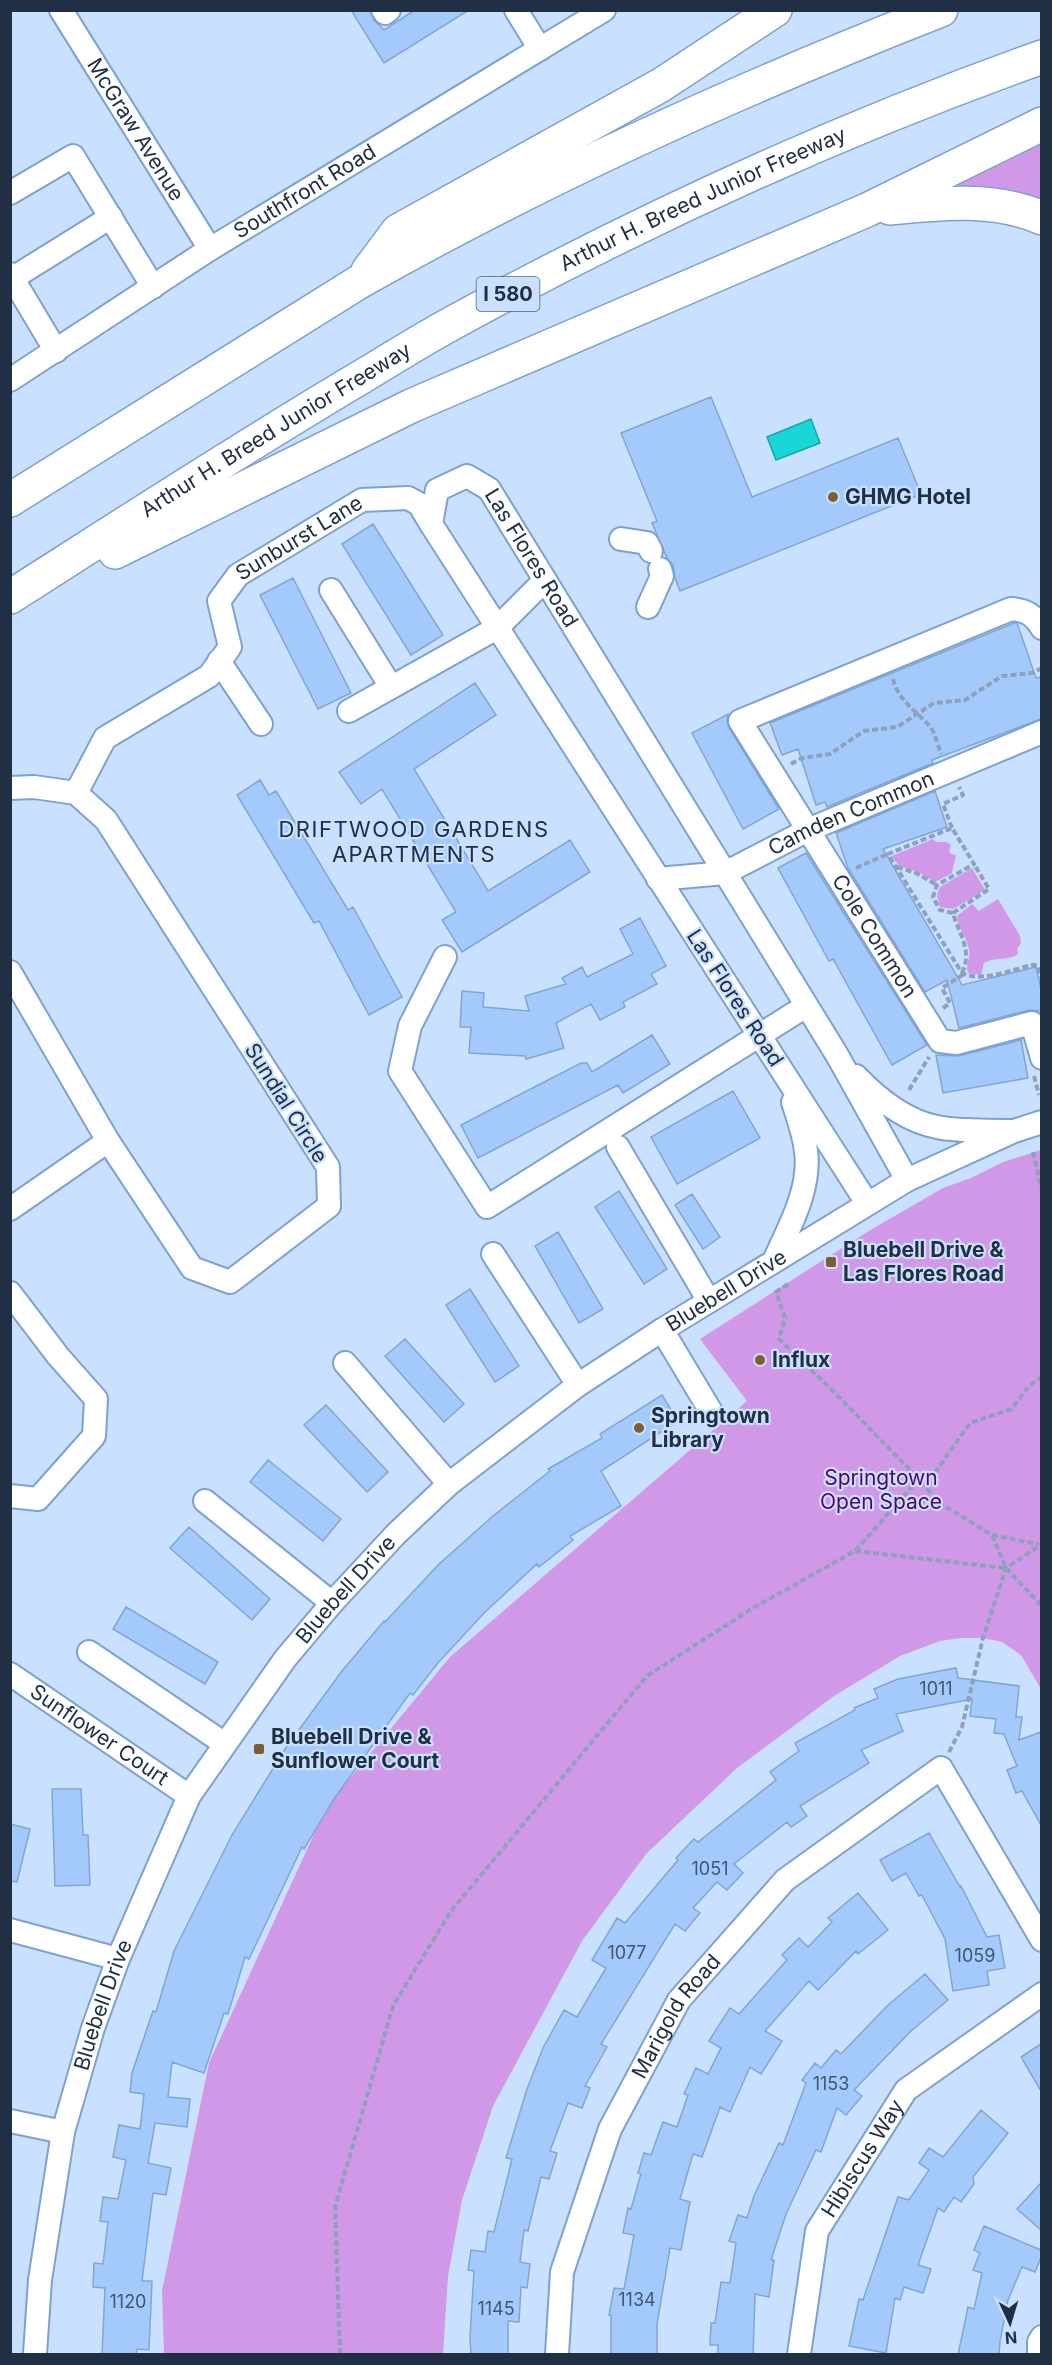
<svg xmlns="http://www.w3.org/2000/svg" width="1052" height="2365" font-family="Inter,sans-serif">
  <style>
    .green { fill: #d098e6 }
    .water { fill: #19d6d7; stroke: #1ba4ab; stroke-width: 1.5 }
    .building { fill: #a4cafc; stroke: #80a5d5; stroke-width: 1.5 }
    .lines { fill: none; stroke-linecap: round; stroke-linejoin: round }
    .minor-casing { stroke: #7da1d2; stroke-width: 26 }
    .highway-casing { stroke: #7da1d2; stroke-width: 36 }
    .path { stroke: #8da1bc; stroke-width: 4; stroke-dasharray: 6 3; stroke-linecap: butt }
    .minor { stroke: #fff; stroke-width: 22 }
    .highway { stroke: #fff; stroke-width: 33 }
    .poi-dot { fill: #7c5e32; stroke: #c9e0ff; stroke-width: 2 }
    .labels { text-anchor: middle; stroke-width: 4.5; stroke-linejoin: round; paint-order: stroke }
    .number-label { font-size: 18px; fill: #415671 }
    .shield { fill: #c9e0ff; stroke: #53647b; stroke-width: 1.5 }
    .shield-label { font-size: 20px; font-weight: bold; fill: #202f43 }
    .street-label { font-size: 21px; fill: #202f43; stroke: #c9e0ff }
    .poi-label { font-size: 21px; font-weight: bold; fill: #202f43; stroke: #c9e0ff; text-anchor: start }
    .park-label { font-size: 21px; fill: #56046f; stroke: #c9e0ff }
    .neighbourhood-label { font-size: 22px; letter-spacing: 1.5px; fill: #202f43; stroke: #c9e0ff }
  </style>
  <rect width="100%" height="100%" fill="#c9e0ff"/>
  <path class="green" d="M1041 138V206L896 202Z
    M933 839 936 842H946L951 845 949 852 951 854 956 855C956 856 952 872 952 873L935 882 918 872 899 866 892 856Z
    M972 868 985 890 953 909 940 907 937 896 940 887Z
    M998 899 1020 936 1021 943 1017 949 1018 954C1007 962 995 956 984 963L981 975 968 973C965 965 971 958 969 949 967 937 958 929 957 916L972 904 979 911Z
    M1041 1150V1689L1021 1655 1002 1642 983 1638H961L940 1641 900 1656 834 1696 737 1768 646 1854 582 1941 493 2106 462 2200 448 2276 443 2354H164L162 2291 209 2063 327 1806 450 1657 747 1401 700 1339 867 1232 943 1188 971 1178 1003 1162Z"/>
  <path class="water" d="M811 419 820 443 776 460 767 437Z"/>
  <path class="building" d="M351 10H370L374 20 384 30 415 10H469L384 63Z
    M711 397 752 497 898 438 921 494 680 591 675 578 673 565 667 558 652 523 657 521 621 433Z
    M373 524 443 635 411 655 342 544Z
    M293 578 351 693 318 709 260 595Z
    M1014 623H1017L1036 678 1041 677V719L932 760 933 763 827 807 825 802 816 805 798 749 782 755 770 723Z
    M475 683 496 715 414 769 488 891 570 840 590 872 462 952 442 920 456 912 382 789 361 804 339 772Z
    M728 714 727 721 729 728 779 809 743 829 692 733Z
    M260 780 269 795 276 791 348 910 353 907 402 997 369 1015 319 921 314 923 237 795Z
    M935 791 947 827 883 849 962 985 1036 967 1041 989V1011L1029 1010 959 1028 947 980 925 992 848 868 836 833Z
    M806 853 927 1045 892 1065 833 959 829 961 778 868Z
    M640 918 666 966 651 974 657 984 623 1002 625 1007 600 1020 591 1004 556 1023 564 1048 526 1059 525 1056 469 1053 471 1027H460L462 991 484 993 483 1007 529 1011 525 996 566 984 562 978 582 967 587 977 633 954 620 929Z
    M652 1035 670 1064 623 1093 618 1085 478 1158 461 1125 581 1063H587L592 1072Z
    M1021 1040 1028 1078 943 1093 936 1055 959 1056Z
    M733 1091 760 1138 677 1184 651 1137Z
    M619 1191 667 1269 644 1284 595 1207Z
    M692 1194 720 1237 703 1249 675 1205Z
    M558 1232 603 1309 579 1323 535 1246Z
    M470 1289 519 1366 495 1382 446 1305Z
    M405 1339 464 1404 444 1422 385 1356Z
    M662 1395 678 1421 601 1471 621 1506 570 1536 573 1540 539 1567 537 1564 485 1612 437 1664 413 1695 410 1693 334 1799 304 1849 302 1847 249 1959 245 1957 228 2014 224 2013 204 2073 172 2062 168 2097 190 2099 187 2127 155 2123 148 2163 171 2168 166 2195 153 2193 142 2281H152L149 2350 137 2349 136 2355H102L105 2288 93 2287 94 2263 103 2264 108 2222 100 2221 103 2197 118 2199 126 2160 113 2157 119 2125 140 2129 144 2094 130 2092 132 2073 153 2011 156 2012 174 1951 232 1835 285 1749 342 1671 384 1621 385 1622 438 1565 493 1516 550 1471 548 1469 602 1438 600 1434Z
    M326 1405 388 1472 367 1492 304 1425Z
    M268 1460 341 1519 323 1541 250 1482Z
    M189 1527 270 1599 252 1620 170 1548Z
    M126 1607 218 1662 205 1684 113 1629Z
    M956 1668 958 1678 1019 1686 1016 1717H1022L1019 1740 1041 1732V1825L1022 1791 1016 1793 1007 1770 1017 1766 1004 1734 994 1733 996 1719 970 1716 972 1699 896 1714 903 1731 861 1750 869 1763 800 1806 807 1816 791 1827 787 1822 734 1864 743 1873 727 1890 717 1882 693 1908 700 1913 685 1931 675 1924 601 2044 607 2047 585 2086 590 2088 582 2108 568 2103 550 2151 557 2153 549 2179 541 2177 528 2231 524 2230 520 2262 530 2264 527 2288 521 2287 519 2322 508 2321V2355H471L470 2337 474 2271 468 2270 471 2250 485 2252 488 2231 494 2232 512 2159 506 2158 527 2089 543 2048 564 2010 577 2017 606 1968 592 1960 617 1918 625 1923 678 1860 676 1858 694 1839 698 1842 776 1780 770 1772 799 1751 795 1743 855 1710 854 1708 878 1698 874 1689 898 1679Z
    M52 1789H81L83 1835H88L90 1885 55 1886Z
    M10 1824 30 1829 17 1882 10 1881Z
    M929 1833 960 1887 961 1886 987 1937 999 1935 1005 1968 987 1971 989 1985 953 1991 945 1939 922 1895 919 1896 906 1873 892 1881 880 1860Z
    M858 1893 888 1930 858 1954 856 1951 818 1990 809 1981 765 2031 782 2041 761 2074 750 2067 730 2112 720 2107 702 2157 693 2154 680 2199 690 2202 681 2250 670 2248 657 2324V2355H611V2315H609L614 2288 624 2289 634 2235 623 2233 628 2208 631 2209 641 2174 638 2173 644 2153 651 2155 663 2122 677 2127 688 2095 684 2094 696 2068 708 2074 721 2048 709 2041 730 2008 739 2014 787 1960 782 1955 799 1938 808 1947 832 1922 828 1918Z
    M925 1974 948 2000 910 2032 854 2090 862 2096 846 2115 837 2108 821 2152 816 2150 786 2214 771 2260H774L769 2297 755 2294 753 2355H718V2345H710L711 2323H715L721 2282 730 2283 736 2243 729 2241 738 2215 747 2218 754 2196 779 2143 783 2145 806 2083 802 2080 815 2063 821 2068 836 2050 841 2054 887 2006Z
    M1041 2044V2091L1021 2057Z
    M981 2110 1008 2133 973 2177 974 2184 961 2202 954 2197 944 2212 938 2208 918 2265 931 2269 923 2293 904 2287 900 2300 895 2298 886 2353 849 2346 859 2299 863 2300 898 2197 909 2200 929 2170 919 2163 929 2148 943 2157Z
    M1041 2183V2230L1017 2209Z
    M984 2226 1041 2250V2257L1035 2272 1022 2267 1008 2300 1000 2341 999 2355H958L968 2307 974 2309 982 2273 973 2270 980 2253 974 2250Z"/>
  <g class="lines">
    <defs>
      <g id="minor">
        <path id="s1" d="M61 10 210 249"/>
        <path d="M383 10 385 13 389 10"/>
        <path d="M516 10 540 49"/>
        <path d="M10 193 73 156 153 287"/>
        <path d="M10 274 56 351"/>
        <path d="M13 278 111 217"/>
        <path id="s2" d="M10 380 210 249 604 10"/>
        <path d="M621 539 647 543 651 551"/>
        <path d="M331 590 391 687"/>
        <path d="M648 607 662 576 660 569"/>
        <path id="s3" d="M1042 628C1034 615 1026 610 1011 609L740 721 940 1041 956 1043 1032 1023 1042 1058"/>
        <path d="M219 661 261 724"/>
        <path d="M349 711 497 628 545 580"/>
        <path d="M10 788 34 787 76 793"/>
        <path id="s4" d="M76 793 105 738 209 676 230 647 219 601 238 575 362 500 408 498 419 504 431 524"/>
        <path id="s5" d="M658 879 725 873 808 830 1042 732"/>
        <path d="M445 957 410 1026 400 1071 487 1207 806 1006"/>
        <path d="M10 972 108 1141 192 1268 230 1282 329 1206 328 1167 106 820 76 793"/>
        <path d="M856 1076C878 1099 905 1121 937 1127 960 1132 987 1130 1011 1131"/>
        <path d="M618 1147 709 1301"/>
        <path id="s6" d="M867 1203 431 524 437 490 467 476 489 489 837 1055 907 1180"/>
        <path d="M10 1209 108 1141"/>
        <path d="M493 1254 578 1385"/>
        <path d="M774 1261C789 1227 811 1190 806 1151 804 1134 798 1118 793 1102"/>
        <path d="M10 1293 58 1356 96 1399 94 1436 38 1499 10 1496"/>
        <path d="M662 1330 710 1410"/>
        <path d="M345 1363 449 1484"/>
        <path d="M205 1501 332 1603"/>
        <path d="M89 1652 225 1744"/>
        <path id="s7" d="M10 1674 189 1796"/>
        <path d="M10 1930 118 1959"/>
        <path d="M10 2121 63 2132"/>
        <path id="s8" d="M35 2354 40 2280 63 2132 93 2028 118 1959 189 1796 285 1659 332 1603 396 1534 449 1484 578 1385 662 1330 907 1180 1014 1131 1042 1122"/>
        <path id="s9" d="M557 2354 562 2272 610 2129 679 2000 785 1880 941 1768 1042 1940"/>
        <path id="s10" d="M799 2354 817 2231 906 2090 1042 1994"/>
        <path d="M1039 2354V2342L1042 2337"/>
      </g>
      <g id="highway">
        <path d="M890 208C939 203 995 197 1042 218"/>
        <path d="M368 271 398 231 661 85 775 10"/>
        <path d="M10 500 359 282C546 176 742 88 941 10"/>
        <path d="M115 552 411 406 867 210 1042 124"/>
        <path id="s11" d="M10 597C126 523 240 449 358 379 388 361 418 342 449 325 639 221 837 130 1042 57"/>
      </g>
    </defs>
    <use href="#minor" class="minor-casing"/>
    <use href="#highway" class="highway-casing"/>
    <path class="path" d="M893 679C898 701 917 711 931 728 936 735 938 746 941 754
      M791 764 802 758 830 754 864 731 897 727 934 703 965 700 1002 676 1032 673 1042 668
      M952 828 943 804 963 795 959 787
      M897 867 916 873 937 885
      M856 868 888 854
      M953 913 989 889 974 864
      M962 973C973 950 959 935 953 913L940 910 933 897 937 885 974 864 952 828 888 854 962 973C982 983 1012 969 1033 965H1037L1042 979
      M943 1008 950 1003 942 988 964 974
      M1034 1076 1039 1095
      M909 1090 929 1057
      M1033 1152 1042 1191
      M788 1284 776 1292 785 1318 779 1339 834 1392 919 1479 934 1474 970 1423 1011 1409 1030 1385 1042 1377
      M902 1498 938 1502
      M992 1535 1038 1544
      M855 1551 1005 1568
      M949 1752 962 1727 983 1638 1006 1568 1042 1544
      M340 2354 335 2207 393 2006 451 1911 647 1676 753 1608 855 1551 919 1479 938 1502 992 1535 1006 1568 1042 1606"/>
    <use href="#minor" class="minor"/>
    <use href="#highway" class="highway"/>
  </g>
  <g class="poi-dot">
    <circle cx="833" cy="497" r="6"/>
    <rect x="825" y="1256" width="12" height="12" rx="3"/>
    <circle cx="760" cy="1360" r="6"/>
    <circle cx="639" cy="1428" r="6"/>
    <rect x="253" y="1743" width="12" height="12" rx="3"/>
  </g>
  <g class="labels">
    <g class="number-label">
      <text x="936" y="1695">1011</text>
      <text x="710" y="1875">1051</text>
      <text x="627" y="1959">1077</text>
      <text x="975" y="1962">1059</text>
      <text x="831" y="2090">1153</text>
      <text x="637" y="2306">1134</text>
      <text x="128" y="2308">1120</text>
      <text x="496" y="2315">1145</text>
    </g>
    <rect class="shield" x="476.5" y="277" width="63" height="34" rx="4.5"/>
    <g class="shield-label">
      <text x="508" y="301">I 580</text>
    </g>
    <g class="street-label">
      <text dy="7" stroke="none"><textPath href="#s1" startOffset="141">McGraw Avenue</textPath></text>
      <text dy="7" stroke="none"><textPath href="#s2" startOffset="350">Southfront Road</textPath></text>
      <text dy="7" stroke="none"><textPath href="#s11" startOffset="800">Arthur H. Breed Junior Freeway</textPath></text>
      <text dy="7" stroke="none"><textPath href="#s11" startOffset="314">Arthur H. Breed Junior Freeway</textPath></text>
      <text dy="7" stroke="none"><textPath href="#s4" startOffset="370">Sunburst Lane</textPath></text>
      <text dy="7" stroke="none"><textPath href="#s6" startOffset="981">Las Flores Road</textPath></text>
      <text dy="7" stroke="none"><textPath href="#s5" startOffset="207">Camden Common</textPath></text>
      <text dy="7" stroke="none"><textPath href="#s3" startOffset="585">Cole Common</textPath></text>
      <text transform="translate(735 998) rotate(57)" y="7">Las Flores Road</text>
      <text transform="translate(286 1103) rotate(58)" y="7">Sundial Circle</text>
      <text dy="7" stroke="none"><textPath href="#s8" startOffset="1329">Bluebell Drive</textPath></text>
      <text dy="7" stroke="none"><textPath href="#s8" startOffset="843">Bluebell Drive</textPath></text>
      <text dy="7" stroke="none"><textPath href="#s7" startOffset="108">Sunflower Court</textPath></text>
      <text dy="7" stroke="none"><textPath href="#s8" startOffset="357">Bluebell Drive</textPath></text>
      <text dy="7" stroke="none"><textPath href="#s9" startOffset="364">Marigold Road</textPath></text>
      <text dy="7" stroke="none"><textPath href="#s10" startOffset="210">Hibiscus Way</textPath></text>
    </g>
    <g class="poi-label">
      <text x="845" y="504">GHMG Hotel</text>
      <text x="843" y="1257">Bluebell Drive &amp;<tspan x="843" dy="24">Las Flores Road</tspan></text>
      <text x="772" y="1367">Influx</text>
      <text x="651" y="1423">Springtown<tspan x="651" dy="24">Library</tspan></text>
      <text x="271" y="1744">Bluebell Drive &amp;<tspan x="271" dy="24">Sunflower Court</tspan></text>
    </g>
    <g class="park-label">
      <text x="881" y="1485">Springtown<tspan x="881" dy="24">Open Space</tspan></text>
    </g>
    <g class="neighbourhood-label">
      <text x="414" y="837">DRIFTWOOD GARDENS<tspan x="414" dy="25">APARTMENTS</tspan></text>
    </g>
  </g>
  <rect width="1052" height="2365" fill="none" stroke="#202f43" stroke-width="24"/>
  <g transform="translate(1010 2323) rotate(176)" stroke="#c9e0ff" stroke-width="4.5" paint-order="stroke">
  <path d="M0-4.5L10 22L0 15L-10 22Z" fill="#202f43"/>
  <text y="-9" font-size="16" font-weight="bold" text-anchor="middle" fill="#202f43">N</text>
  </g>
</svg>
